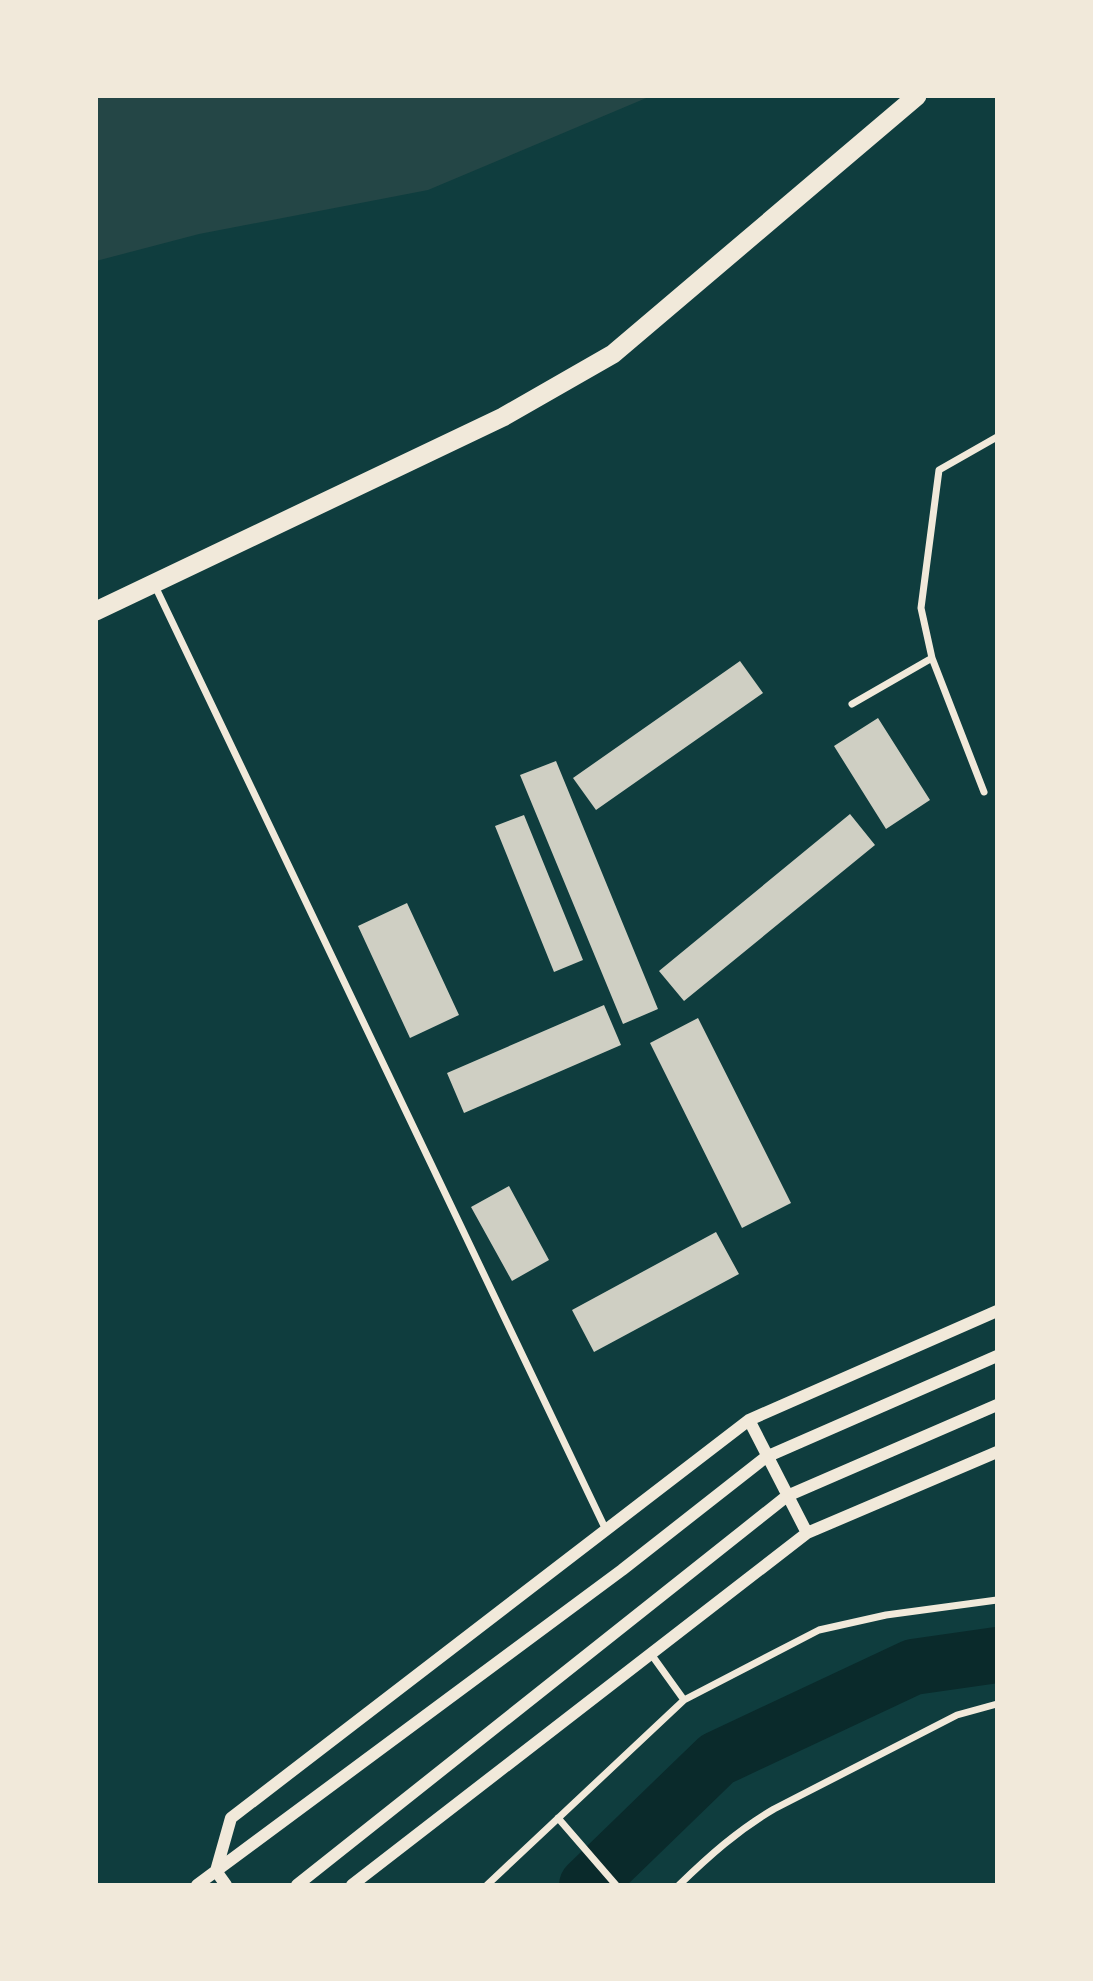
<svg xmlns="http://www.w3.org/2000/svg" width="1093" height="1981" font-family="'Roboto Condensed',sans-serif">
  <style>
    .green { fill: #244646 }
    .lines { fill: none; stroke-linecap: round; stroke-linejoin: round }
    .river { stroke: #0a2a2b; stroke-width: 56 }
    .building { fill: #cfcfc3 }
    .minor { stroke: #f1e9da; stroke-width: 7 }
    .tertiary { stroke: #f1e9da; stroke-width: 12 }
    .trunk { stroke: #f1e9da; stroke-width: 19 }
  </style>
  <rect width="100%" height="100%" fill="#0f3d3e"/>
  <path class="green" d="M96 96H651L428 190 199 234 96 261Z"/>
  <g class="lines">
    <path class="river" d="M587 1885 717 1759 913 1667 997 1655"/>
  </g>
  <path class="building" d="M740 661 763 693 596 810 573 778Z
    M878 718 930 800 886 829 834 746Z
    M556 761 658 1009 623 1024 520 775Z
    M850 814 875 845 684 1001 659 971Z
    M524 815 583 960 554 972 495 826Z
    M407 903 459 1015 410 1038 358 926Z
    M604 1005 621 1045 464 1113 447 1073Z
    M698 1018 791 1203 742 1228 650 1043Z
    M509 1186 549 1260 512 1281 471 1207Z
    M716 1232 739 1274 594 1352 572 1310Z"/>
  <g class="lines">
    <path class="minor" d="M155 586 606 1530
      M852 704 932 658
      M984 792 932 658 921 608 939 470 997 437
      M651 1654 684 1700
      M558 1818 616 1885
      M487 1885 684 1700 819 1630 886 1615 997 1600
      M679 1885C709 1856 738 1830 774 1809L957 1715 997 1704"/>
    <path class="tertiary" d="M749 1420 807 1533
      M197 1885 622 1570 766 1457 997 1356
      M226 1885 216 1871 231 1818 749 1420 997 1311
      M297 1885 787 1496 997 1405
      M352 1885 807 1533 997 1452"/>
    <path class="trunk" d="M96 611 503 417 613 354 917 96"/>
  </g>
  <rect width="1093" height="1981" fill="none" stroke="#f1e9da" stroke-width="196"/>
</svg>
